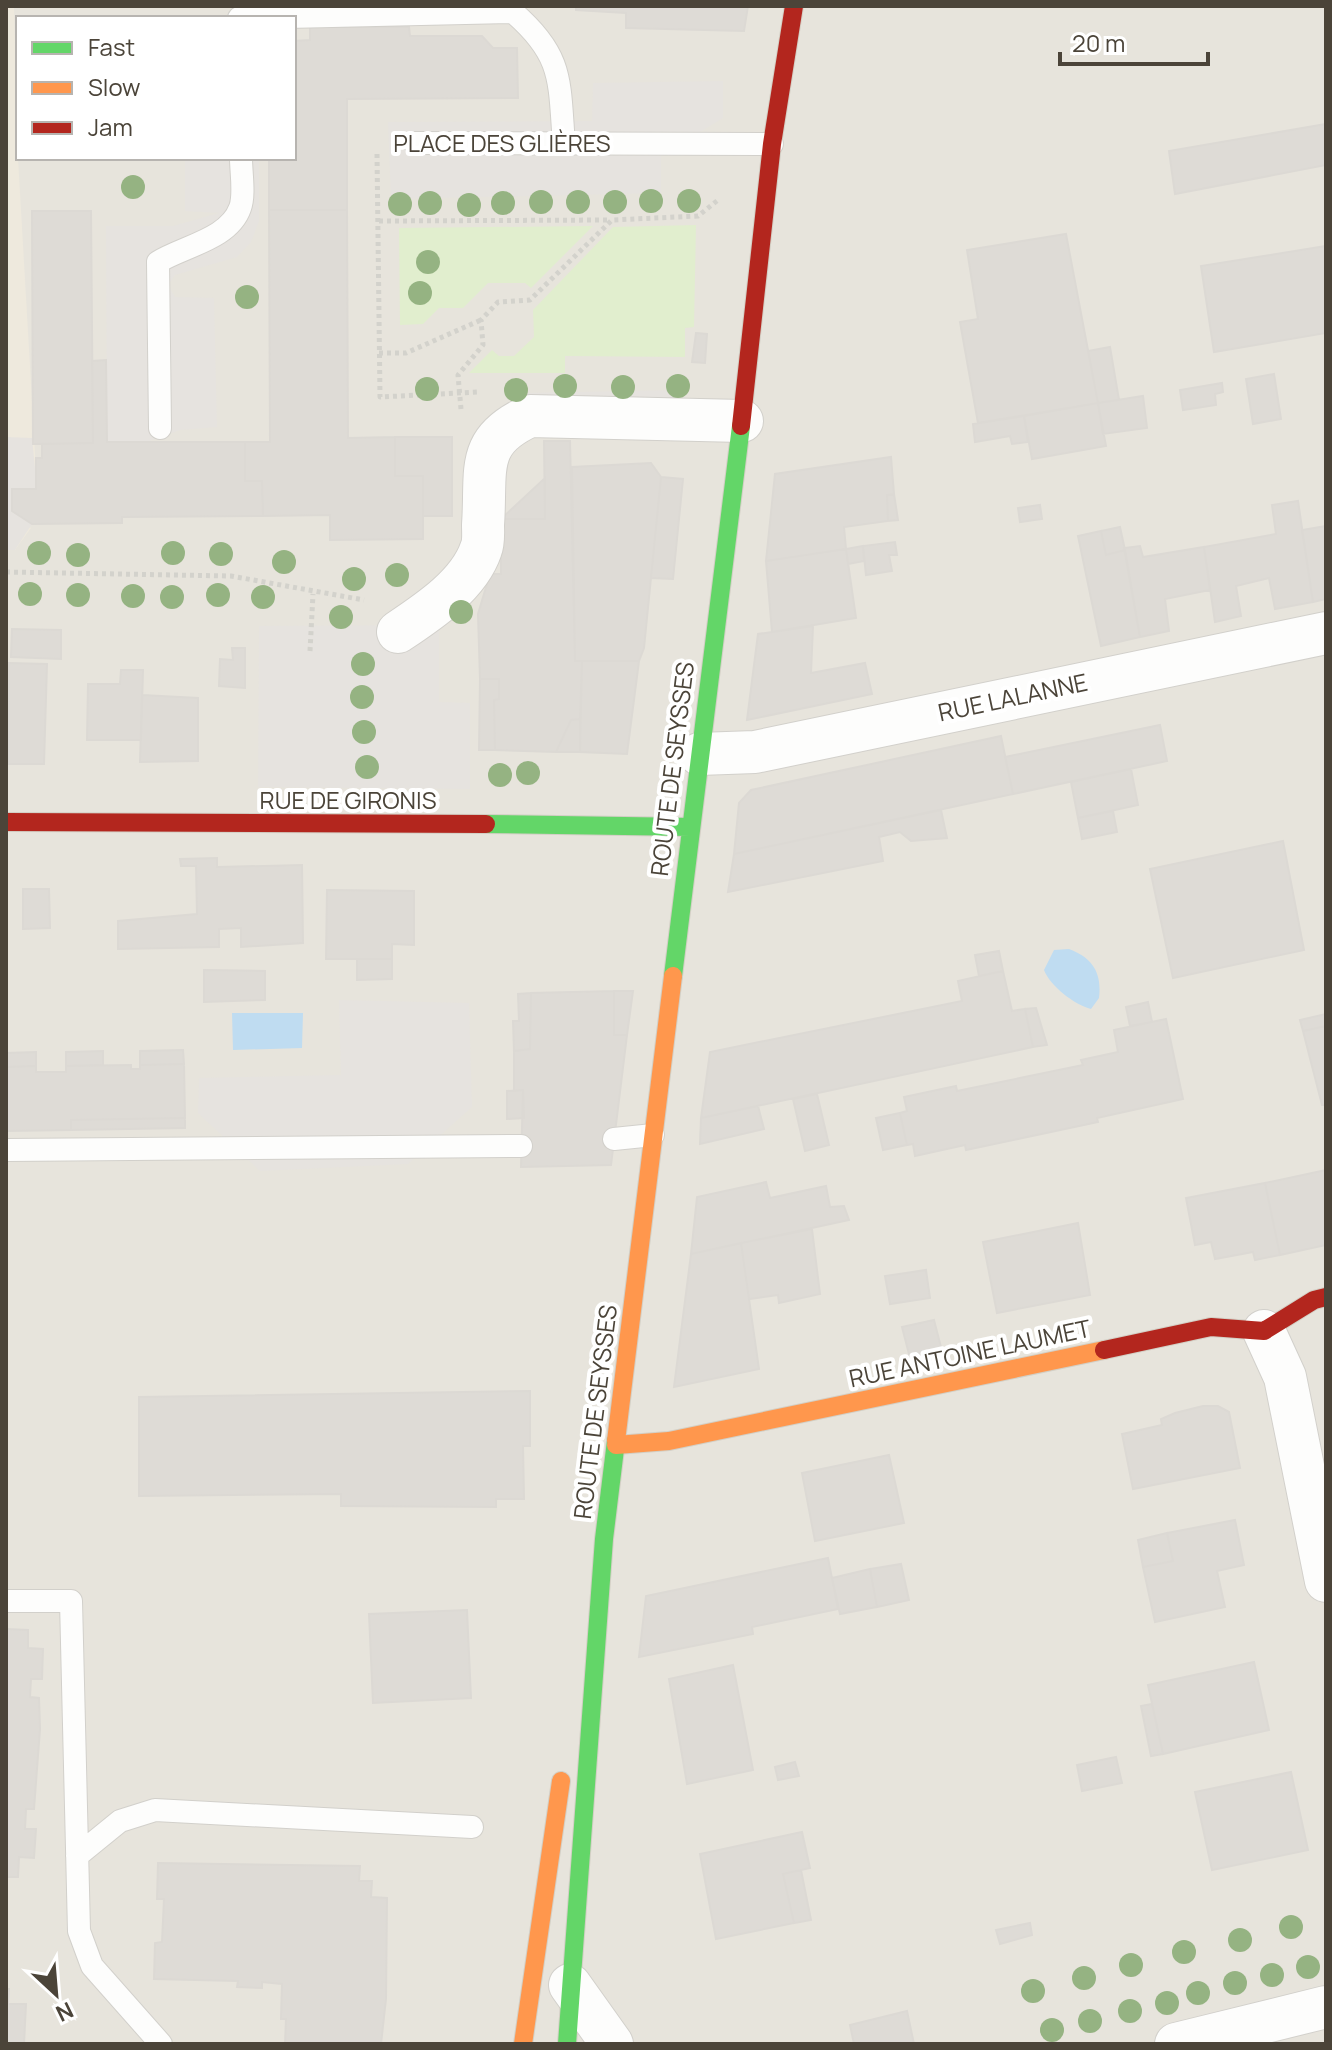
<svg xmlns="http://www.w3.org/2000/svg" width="1332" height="2050" font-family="Manrope,sans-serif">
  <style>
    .residential { fill: #e7e4dc; fill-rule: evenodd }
    .education { fill: #eee9dd }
    .green { fill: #e1eece }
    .parking { fill: #e6e3df }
    .water { fill: #bfdcf1 }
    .building { fill: #dedbd6; stroke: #dcd9d4; stroke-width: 2 }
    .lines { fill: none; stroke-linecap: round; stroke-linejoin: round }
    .lane-casing { stroke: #d2d0cb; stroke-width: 24 }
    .street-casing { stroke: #d2d0cb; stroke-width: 44 }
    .fast-casing { stroke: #d3cfc5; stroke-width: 20 }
    .slow-casing { stroke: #d3cfc5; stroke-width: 20 }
    .jam-casing { stroke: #d3cfc5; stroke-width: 20 }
    .path { stroke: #d3d2cc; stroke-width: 5; stroke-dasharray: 4 4; stroke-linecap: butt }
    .lane { stroke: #fdfdfc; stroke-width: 22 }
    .street { stroke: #fdfdfc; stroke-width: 42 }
    .fast { stroke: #63d668; stroke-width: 18 }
    .slow { stroke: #ff974d; stroke-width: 18 }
    .jam { stroke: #b3261e; stroke-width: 18 }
    .tree { fill: #95b382 }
    .labels { text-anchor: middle; stroke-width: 8; stroke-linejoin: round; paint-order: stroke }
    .street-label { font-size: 24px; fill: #4b4439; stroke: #fff }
  </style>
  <rect width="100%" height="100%" fill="#f4f2ee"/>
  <path class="residential" d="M6 6H1326V2044H6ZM18 18H294V158H18Z"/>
  <path class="education" d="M6 6H14L18 158 37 488H11L12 512 31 528 15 550H6Z"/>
  <path class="green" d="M696 225 694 327 685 328V357L565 356V373H469L492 350 499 356H514L534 337 533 310 613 227Z
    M593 226 531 288 525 283H488L463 308H439L423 324 400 325 399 228Z"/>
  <path class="parking" d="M723 81V118L661 156V193L391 199 388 122 592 121 593 83Z
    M185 158H259V221L251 242 237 257 175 275 168 285 175 297 214 298 217 427 180 430 144 443 107 442 106 226H173L219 213 185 211Z
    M681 390V403L523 407V393Z
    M6 437 32 438 37 488 12 489V511L32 524 15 550H6Z
    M439 625V702L470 703V789L258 787 259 626Z
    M339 1000 469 1003 472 1107 408 1164 260 1171 198 1113 199 1078 341 1075Z"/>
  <path class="water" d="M1069 949C1093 958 1102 973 1099 998L1091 1009C1075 1005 1050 986 1044 970L1054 950Z
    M232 1013H303L302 1048 233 1050Z"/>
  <path class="building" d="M576 6H748L744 31 626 28V13L576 10Z
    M310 27H409L410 36H482L493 48H517L518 98 347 99V210H269V158H294V41L310 40Z
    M1326 124V165L1175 194 1169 151Z
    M269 210H347L348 438 395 437V476H423V539L330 540V515L263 516 262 481H245V442H270Z
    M32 211H91L93 443 33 444Z
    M1066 234 1098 403 978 423 960 322 978 319 967 250Z
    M1326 246V333L1214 352 1201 266Z
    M696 333 707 334 705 363 692 362Z
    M1110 347 1119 400 1098 403 1088 351Z
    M106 360 107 442H245V481H262L263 516 122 517V523L32 524 12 511V489H36V458H42V444L93 443 92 361Z
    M1274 374 1281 419 1253 424 1246 379Z
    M1222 383 1223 392 1215 394 1216 405 1183 410 1180 390Z
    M1143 396 1147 428 1103 434 1098 403Z
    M1098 403 1106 446 1032 459 1024 416Z
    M1024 416 1028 442 1012 444 1010 436 975 442 973 424Z
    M395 437H452V516H423V476H395Z
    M544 441H570L575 661H582L580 719 571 720 556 752 495 750 494 700 499 699V679H480L478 614 490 574H501V519H545Z
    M891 457 894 494 887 495 888 521 844 527 846 549 766 561 775 474Z
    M651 463 661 477 644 648 639 661H575L572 467Z
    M661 477 683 479 673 579 651 578Z
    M545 478V519H501Z
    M894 494 898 520 888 521 887 495Z
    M1298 501 1313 602 1275 609 1269 578 1236 586 1241 616 1215 622 1204 547 1276 534 1272 505Z
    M1040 505 1042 519 1020 522 1018 508Z
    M1326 526V599L1313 602 1302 530Z
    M1120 527 1125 550 1106 555 1101 531Z
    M1101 531 1106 555 1125 550 1140 637 1101 646 1078 536Z
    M895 542 897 555H889L892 571 866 575 863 546Z
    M863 546 864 561 848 564 846 549Z
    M1140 546 1143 557 1204 547 1210 590 1165 599 1169 631 1140 637 1124 548Z
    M846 549 856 618 772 632 766 561Z
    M813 626 811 673 865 663 872 694 747 720 758 634Z
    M12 629 61 630V659L11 657Z
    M232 648H245V688L219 686 220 659 233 660Z
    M582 661H639L627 754 580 752Z
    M9 663 47 664 44 764H8Z
    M121 670H143L141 740H87L88 684H120Z
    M480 679H499V699L494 700 495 750H479Z
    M142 695 198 698V761L140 762Z
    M580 719V752H556L571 720Z
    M1160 725 1167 761 1013 794 1005 757Z
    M1001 736 1013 794 734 854 739 803 751 790Z
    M1131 769 1138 805 1078 818 1071 782Z
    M941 810 947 838 911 841 900 832 879 837 883 861 728 892 734 854Z
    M1113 811 1117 832 1082 839 1078 818Z
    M1283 841 1304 950 1173 978 1150 869Z
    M217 858V867L302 865 303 943 241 947V928L219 929V947L118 949V921L197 914 196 866H181L180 859Z
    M23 889H49L50 928 23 929Z
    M327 890 414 891V945L392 944V959H326Z
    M999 951 1003 971 979 976 975 955Z
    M357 959H392V979L357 980Z
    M204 970 265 971V1000L204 1002Z
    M1003 971 1012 1011 1025 1009 1033 1047 701 1118 710 1052 962 1001 958 981Z
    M614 991V1035H627L611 1165 521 1167 523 1090 514 1091V1051L530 1049 531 993Z
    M614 991H633L627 1035H614Z
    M531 993 530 1049 514 1051 513 1021H519L518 994Z
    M1148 1002 1152 1022 1130 1026 1126 1007Z
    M1036 1008 1047 1045 1033 1047 1025 1009Z
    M1326 1014V1026L1303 1031 1300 1020Z
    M1166 1019 1183 1099 1097 1118 1098 1122 966 1150 965 1145 915 1156 913 1144 907 1145 900 1113 907 1111 904 1097 956 1086 957 1091 1083 1065 1081 1060 1118 1052 1114 1030Z
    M1326 1026V1105H1322L1303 1031Z
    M183 1050 184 1064 140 1065V1051Z
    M103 1051V1065L66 1066V1052Z
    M36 1052V1066L6 1067V1053Z
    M184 1064 185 1118 71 1120V1130L6 1131V1067L36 1066V1072H66V1066L131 1065V1069H140V1065Z
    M523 1090 524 1118 507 1119V1091Z
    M817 1094 829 1145 805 1151 793 1099Z
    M758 1106 764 1129 700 1144 701 1118Z
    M900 1113 907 1145 883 1150 876 1118Z
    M185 1118V1128L71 1130V1120Z
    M1326 1170V1245L1280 1255 1265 1183Z
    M766 1182 770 1198 826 1186 830 1207 844 1206 849 1220 691 1254 697 1197Z
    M1265 1183 1280 1255 1255 1260 1253 1252 1215 1259 1211 1242 1195 1245 1186 1198Z
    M1078 1223 1090 1295 997 1313 983 1242Z
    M812 1229 820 1294 779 1303 778 1295 749 1299 741 1243Z
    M741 1243 759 1369 674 1387 691 1254Z
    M926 1270 930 1298 890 1304 885 1276Z
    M934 1320 942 1351 910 1358 902 1327Z
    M530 1391V1446H523L524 1499H496V1507L341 1506V1494L139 1496V1397Z
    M1203 1406H1218L1229 1412 1240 1468 1133 1489 1122 1434 1162 1425 1161 1419 1175 1413Z
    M889 1455 904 1523 815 1541 802 1473Z
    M1235 1520 1244 1565 1217 1571 1225 1607 1155 1622 1143 1567 1173 1561 1167 1533Z
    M1167 1533 1173 1561 1143 1567 1138 1540Z
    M828 1558 838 1609 752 1627 753 1634 639 1657 646 1596Z
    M901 1564 909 1600 877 1607 870 1569Z
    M870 1569 877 1607 840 1614 832 1578Z
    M467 1610 471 1698 373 1703 369 1614Z
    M6 1629 28 1630V1648L43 1649 42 1679H31L30 1697 39 1698 40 1729 34 1809H26L25 1829H36L34 1858 19 1857 18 1877H6Z
    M1254 1662 1269 1730 1163 1754 1148 1685Z
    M733 1665 753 1770 687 1784 669 1679Z
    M1152 1704 1163 1754 1151 1756 1141 1706Z
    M1116 1757 1122 1783 1082 1791 1077 1765Z
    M795 1762 799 1776 778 1780 775 1767Z
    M1291 1772 1308 1850 1212 1870 1195 1792Z
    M802 1832 810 1868 783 1874 794 1923 716 1939 700 1854Z
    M158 1863 360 1866 359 1881H372L371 1897 387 1898 386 1999 381 2044H285L286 2019H281L282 1984 262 1982V1988L237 1987 238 1981 154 1979 155 1943 162 1942 164 1899H157Z
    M801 1870 811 1920 794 1923 783 1874Z
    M1030 1923 1032 1935 1000 1944 996 1930Z
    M6 1989H9L8 2004H26L24 2044H6Z
    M907 2011 914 2044H854L850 2025Z"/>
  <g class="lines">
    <defs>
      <path id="lane" d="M239 18 513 12C564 56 559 81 564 144
        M415 143 772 144
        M160 428 158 262C184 246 229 239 240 208 245 195 241 173 241 158
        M614 1139 653 1135
        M6 1150 521 1146
        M6 1601H71L79 1931 92 1966 161 2044
        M77 1856 120 1821 155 1810 472 1827"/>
      <path id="street" d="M398 632C428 612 469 585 481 549 484 542 483 532 483 525 487 470 474 441 530 416L742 421
        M699 754 755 752 1326 633
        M1264 1331 1285 1377 1326 1581
        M570 1985 612 2044
        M1176 2044 1326 2007"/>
      <path id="fast" d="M486 824 690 827
        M673 976 741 426
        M567 2044 604 1539 616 1441"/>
      <path id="slow" d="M616 1441 673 976
        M616 1445 669 1441 1104 1350
        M523 2044 561 1781"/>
      <path id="jam" d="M741 426 772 144 794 6
        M6 822 486 824
        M1104 1350 1211 1327 1264 1331 1314 1300 1326 1297"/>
    </defs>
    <use href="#lane" class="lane-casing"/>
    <use href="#street" class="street-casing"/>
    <use href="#fast" class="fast-casing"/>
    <use href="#slow" class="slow-casing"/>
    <use href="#jam" class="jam-casing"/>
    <path class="path" d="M377 154 380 397 478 392
      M379 221 611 220
      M379 353H406L481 320
      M461 409 458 375 483 345 481 320 498 302 530 300 612 220 698 216 718 200
      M6 572 231 576 364 600
      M310 651 313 594"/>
    <use href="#lane" class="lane"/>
    <use href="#street" class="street"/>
    <use href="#fast" class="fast"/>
    <use href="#slow" class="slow"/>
    <use href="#jam" class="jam"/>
  </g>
  <g class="tree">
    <circle cx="133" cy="187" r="12"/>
    <circle cx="651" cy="201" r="12"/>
    <circle cx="689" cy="201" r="12"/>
    <circle cx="541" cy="202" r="12"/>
    <circle cx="578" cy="202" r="12"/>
    <circle cx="615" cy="202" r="12"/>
    <circle cx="430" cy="203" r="12"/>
    <circle cx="503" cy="203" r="12"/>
    <circle cx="400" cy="204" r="12"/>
    <circle cx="469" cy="205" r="12"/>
    <circle cx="428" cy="262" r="12"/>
    <circle cx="420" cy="293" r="12"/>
    <circle cx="247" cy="297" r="12"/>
    <circle cx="565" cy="386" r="12"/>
    <circle cx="678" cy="386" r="12"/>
    <circle cx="623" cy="387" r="12"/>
    <circle cx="427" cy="389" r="12"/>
    <circle cx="516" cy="390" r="12"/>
    <circle cx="39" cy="553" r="12"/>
    <circle cx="173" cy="553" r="12"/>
    <circle cx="221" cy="554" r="12"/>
    <circle cx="78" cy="555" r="12"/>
    <circle cx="284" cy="562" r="12"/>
    <circle cx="397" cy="575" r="12"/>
    <circle cx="354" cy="579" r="12"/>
    <circle cx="30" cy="594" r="12"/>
    <circle cx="78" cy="595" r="12"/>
    <circle cx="218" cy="595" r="12"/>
    <circle cx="133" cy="596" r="12"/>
    <circle cx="172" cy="597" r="12"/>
    <circle cx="263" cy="597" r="12"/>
    <circle cx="461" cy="612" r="12"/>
    <circle cx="341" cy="617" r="12"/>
    <circle cx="363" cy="664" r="12"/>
    <circle cx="362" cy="697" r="12"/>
    <circle cx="364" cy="732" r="12"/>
    <circle cx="367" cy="767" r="12"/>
    <circle cx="528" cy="773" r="12"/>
    <circle cx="500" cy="775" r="12"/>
    <circle cx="1291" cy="1927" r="12"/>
    <circle cx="1240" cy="1940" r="12"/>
    <circle cx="1184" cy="1952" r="12"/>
    <circle cx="1131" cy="1965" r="12"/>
    <circle cx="1308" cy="1967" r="12"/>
    <circle cx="1272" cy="1975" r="12"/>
    <circle cx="1084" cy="1978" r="12"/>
    <circle cx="1235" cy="1983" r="12"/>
    <circle cx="1033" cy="1991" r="12"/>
    <circle cx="1198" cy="1993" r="12"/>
    <circle cx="1167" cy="2003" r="12"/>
    <circle cx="1130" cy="2011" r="12"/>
    <circle cx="1090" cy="2021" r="12"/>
    <circle cx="1052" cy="2030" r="12"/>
  </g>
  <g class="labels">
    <g class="street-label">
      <text x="502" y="152">PLACE DES GLIÈRES</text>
      <text transform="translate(1013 698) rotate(-12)" y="8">RUE LALANNE</text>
      <text transform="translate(673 769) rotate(-83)" y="8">ROUTE DE SEYSSES</text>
      <text x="348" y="809">RUE DE GIRONIS</text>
      <text transform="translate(970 1354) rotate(-12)" y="8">RUE ANTOINE LAUMET</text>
      <text transform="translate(596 1412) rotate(-83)" y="8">ROUTE DE SEYSSES</text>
    </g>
  </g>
  <rect width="1332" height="2050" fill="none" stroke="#4b4439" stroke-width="16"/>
  <rect x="16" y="16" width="280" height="144" fill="#ffffff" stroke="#b7b4b0" stroke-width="2"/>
  <rect x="32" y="42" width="40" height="12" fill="#63d668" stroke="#b7b4b0" stroke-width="2"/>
  <text x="88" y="56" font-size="24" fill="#4b4439">Fast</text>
  <rect x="32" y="82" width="40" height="12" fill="#ff974d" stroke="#b7b4b0" stroke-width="2"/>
  <text x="88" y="96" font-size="24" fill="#4b4439">Slow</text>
  <rect x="32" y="122" width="40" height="12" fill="#b3261e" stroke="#b7b4b0" stroke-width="2"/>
  <text x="88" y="136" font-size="24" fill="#4b4439">Jam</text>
  <g transform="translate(56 1994) rotate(154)" stroke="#ffffff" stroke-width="6" paint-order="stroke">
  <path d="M0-6L14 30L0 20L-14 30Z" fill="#4b4439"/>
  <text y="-12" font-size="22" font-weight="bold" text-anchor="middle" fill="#4b4439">N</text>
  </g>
  <path d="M1060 52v12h148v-12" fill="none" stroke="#4b4439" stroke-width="4"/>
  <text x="1072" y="52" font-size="24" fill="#4b4439" stroke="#ffffff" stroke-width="6" paint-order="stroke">20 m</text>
</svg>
